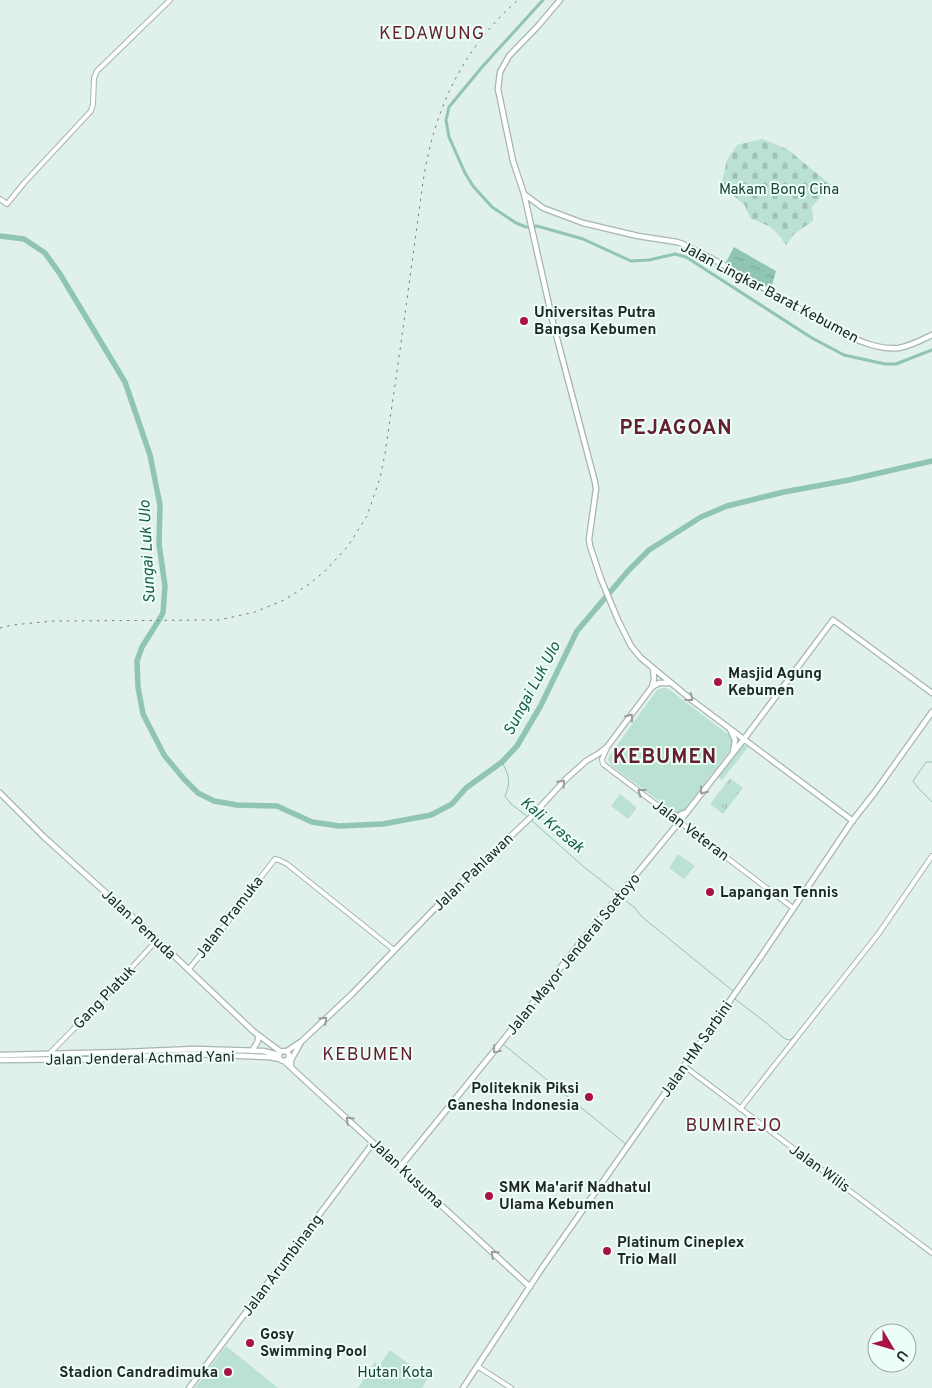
<svg xmlns="http://www.w3.org/2000/svg" width="932" height="1388" font-family="Overpass,sans-serif">
  <style>
    .grass { fill: url(#grass-tufts) }
    .cemetery { fill: url(#cemetery-stones) }
    .green { fill: #bae1d2 }
    .water { fill: url(#water-ripples) }
    .lines { fill: none; stroke-linecap: round; stroke-linejoin: round }
    .stream { stroke: #90c5b2; stroke-width: 1 }
    .canal { stroke: #90c5b2; stroke-width: 3 }
    .river { stroke: #90c5b2; stroke-width: 5.5 }
    .tertiary-casing { stroke: #a6b6af; stroke-width: 6 }
    .secondary-casing { stroke: #a6b6af; stroke-width: 7 }
    .tertiary { stroke: #fff; stroke-width: 4 }
    .secondary { stroke: #fff; stroke-width: 4.5 }
    .rail { stroke: #77817d; stroke-width: 1; stroke-dasharray: 2.5 5; stroke-linecap: butt }
    .oneway { stroke: #9b9d9c }
    .poi-dot { fill: #a81248; stroke: #edfef7; stroke-width: 2 }
    .labels { text-anchor: middle; stroke-width: 4; stroke-linejoin: round; paint-order: stroke }
    .park-label { font-size: 15px; fill: #164335; stroke: #edfef7 }
    .street-label { font-size: 15px; fill: #202624; stroke: #edfef7 }
    .poi-label { font-size: 15px; font-weight: bold; fill: #202624; stroke: #edfef7; text-anchor: start }
    .water-label { font-size: 16px; font-style: italic; fill: #195c48; stroke: #edfef7 }
    .quarter-label { font-size: 18px; letter-spacing: 1px; fill: #631e30; stroke: #edfef7 }
    .district-label { font-size: 20px; font-weight: bold; letter-spacing: 1px; fill: #631e30; stroke: #edfef7 }
  </style>
  <defs>
    <pattern id="grass-tufts" width="24" height="20" patternUnits="userSpaceOnUse" patternTransform="scale(1.25)"><rect width="24" height="20" fill="#bae1d2"/><path d="M3 7l-1-3M5 7V3M7 7l1-3M15 17l-1-3M17 17v-4M19 17l1-3" fill="none" stroke="#a0c1b4"/></pattern>
    <pattern id="cemetery-stones" width="16" height="16" patternUnits="userSpaceOnUse" patternTransform="scale(1.25)"><rect width="16" height="16" fill="#bae1d2"/><path d="M2 7V4a2 2 0 0 1 4 0v3zM10 15v-3a2 2 0 0 1 4 0v3z" fill="#a0c1b4"/></pattern>
    <pattern id="water-ripples" width="26" height="14" patternUnits="userSpaceOnUse" patternTransform="scale(1.25)"><rect width="26" height="14" fill="#90c5b2"/><path d="M2 4q2-2 4 0t4 0M15 11q2-2 4 0t4 0" fill="none" stroke="#7ca999"/></pattern>
  </defs>
  <rect width="100%" height="100%" fill="#e0f0ea"/>
  <path class="grass" d="M730 778 743 788 723 814 710 804Z"/>
  <path class="cemetery" d="M762 139 787 149 831 185 812 207 813 221 795 233 786 245C774 228 771 226 751 219L744 204 721 186 727 160 737 145Z"/>
  <path class="green" d="M662 688H666L671 691 729 735 733 741 730 750 683 812 680 814 674 812 613 767 608 760 610 755 657 690Z
    M740 744 749 746 722 780 716 775Z
    M620 794 636 807V809L628 819 611 806Z
    M678 854 695 866 684 879 669 868Z
    M226 1346 278 1388H195Z
    M390 1350 428 1378 422 1388H358L375 1362 379 1366Z"/>
  <path class="water" d="M734 247 776 271 770 292 723 268Z"/>
  <g class="lines">
    <path class="stream" d="M502 762C509 775 511 782 505 796L511 804 528 817
      M932 762H926L913 781 919 789 932 802
      M531 820 584 867 616 892
      M626 901 635 908 641 916 733 991
      M736 994 735 999 764 1021 785 1039 790 1040 799 1032
      M730 1004 735 999
      M811 1016 861 953
      M503 1044 627 1145"/>
    <path class="canal" d="M543 0 482 67 449 107 446 120 449 137 465 173 473 186 492 207 516 223 526 227 537 226 583 239 631 261 649 260 675 254 686 257 812 338 844 355 885 364H896L932 350"/>
    <path class="river" d="M0 236 24 239 45 253 60 274 125 382 150 455 160 505 159 544 165 586 163 613 159 620 142 647 137 661 138 687 143 714 164 755 184 779 198 793 214 801 237 805 277 806 312 822 339 826 383 824 431 815 452 804 466 788 502 762 517 746 540 707 577 631 628 571 649 550 701 517 727 506 784 492 849 480 932 461"/>
    <defs>
      <path id="tertiary" d="M0 199 7 204 24 183 91 111 93 104 94 78 97 71 170 0
        M607 748 602 759 603 764 793 908
        M188 970 226 924 257 882 275 859 279 860 287 864 394 950
        M49 1054 102 1000 157 940
        M684 1066 932 1253
        M740 1109 879 933 932 856
        M477 1366 511 1388"/>
      <path id="secondary" d="M560 0 538 26 509 56 500 72 498 89 513 161 524 194 554 327 595 482 596 489 589 539 590 546 601 579 618 620 631 646 641 658 693 701 853 821
        M524 194 543 208 583 223 638 236 677 242 683 244 720 263 842 333C859 341 879 350 899 348 910 346 922 340 932 335
        M652 687 659 683H670
        M730 729 735 740 733 752
        M0 793 44 837 147 930 253 1031 281 1052
        M672 816H678L684 813
        M252 1051 258 1041V1036
        M287 1051 302 1041 352 994 445 898 530 818 566 779 586 761 598 754 607 747 652 687 654 679 653 669
        M279 1056a5 5 0 1 1 10 0a5 5 0 1 1-10 0Z
        M0 1055 124 1052 194 1049 263 1051 279 1055
        M0 1060 94 1059 192 1054 269 1057 280 1059
        M284 1061 530 1287
        M291 1067V1060L300 1044
        M400 1167 504 1039 580 943 680 821 744 739 833 620 932 693
        M189 1388 373 1143
        M463 1388 542 1268 762 955 853 820 875 792 932 712"/>
    </defs>
    <use href="#tertiary" class="tertiary-casing"/>
    <use href="#secondary" class="secondary-casing"/>
    <use href="#tertiary" class="tertiary"/>
    <use href="#secondary" class="secondary"/>
    <path class="rail" d="M0 628 12 625 54 621 219 620 255 612 284 600 308 585 325 571 338 557 348 546 367 516 380 478 385 454 401 343 423 182C434 110 462 49 518 0"/>
  </g>
  <defs><path id="oneway-chevron" d="M-2-3.5L2.5 0L-2 3.5" fill="none" stroke-width="1.6" stroke-linecap="round" stroke-linejoin="round" transform="scale(1.25)"/></defs>
  <g class="oneway">
    <use href="#oneway-chevron" transform="translate(690 698) rotate(38)"/>
    <use href="#oneway-chevron" transform="translate(630 717) rotate(-54)"/>
    <use href="#oneway-chevron" transform="translate(562 783) rotate(-46)"/>
    <use href="#oneway-chevron" transform="translate(703 791) rotate(128)"/>
    <use href="#oneway-chevron" transform="translate(641 792) rotate(-143)"/>
    <use href="#oneway-chevron" transform="translate(324 1020) rotate(-43)"/>
    <use href="#oneway-chevron" transform="translate(496 1050) rotate(130)"/>
    <use href="#oneway-chevron" transform="translate(349 1120) rotate(-137)"/>
    <use href="#oneway-chevron" transform="translate(494 1254) rotate(-137)"/>
  </g>
  <g class="poi-dot">
    <circle cx="524" cy="321" r="5"/>
    <circle cx="718" cy="682" r="5"/>
    <circle cx="710" cy="892" r="5"/>
    <circle cx="589" cy="1097" r="5"/>
    <circle cx="489" cy="1196" r="5"/>
    <circle cx="607" cy="1251" r="5"/>
    <circle cx="250" cy="1343" r="5"/>
    <circle cx="228" cy="1372" r="5"/>
  </g>
  <g class="labels">
    <g class="park-label">
      <text x="779" y="194">Makam Bong Cina</text>
      <text x="395" y="1377">Hutan Kota</text>
    </g>
    <g class="street-label">
      <text transform="translate(770 292) rotate(28)" y="5">Jalan Lingkar Barat Kebumen</text>
      <text transform="translate(691 830) rotate(37)" y="5">Jalan Veteran</text>
      <text transform="translate(473 872) rotate(-44)" y="5">Jalan Pahlawan</text>
      <text transform="translate(229 917) rotate(-52)" y="5">Jalan Pramuka</text>
      <text transform="translate(139 924) rotate(43)" y="5">Jalan Pemuda</text>
      <text transform="translate(573 954) rotate(-51)" y="5">Jalan Mayor Jenderal Soetoyo</text>
      <text transform="translate(104 997) rotate(-46)" y="5">Gang Platuk</text>
      <text transform="translate(696 1049) rotate(-55)" y="5">Jalan HM Sarbini</text>
      <text transform="translate(140 1058) rotate(-1)" y="5">Jalan Jenderal Achmad Yani</text>
      <text transform="translate(820 1168) rotate(36)" y="5">Jalan Wilis</text>
      <text transform="translate(407 1173) rotate(43)" y="5">Jalan Kusuma</text>
      <text transform="translate(282 1265) rotate(-53)" y="5">Jalan Arumbinang</text>
    </g>
    <g class="poi-label">
      <text x="534" y="317">Universitas Putra<tspan x="534" dy="17">Bangsa Kebumen</tspan></text>
      <text x="728" y="678">Masjid Agung<tspan x="728" dy="17">Kebumen</tspan></text>
      <text x="720" y="897">Lapangan Tennis</text>
      <text x="579" y="1093" text-anchor="end">Politeknik Piksi<tspan x="579" dy="17">Ganesha Indonesia</tspan></text>
      <text x="499" y="1192">SMK Ma'arif Nadhatul<tspan x="499" dy="17">Ulama Kebumen</tspan></text>
      <text x="617" y="1247">Platinum Cineplex<tspan x="617" dy="17">Trio Mall</tspan></text>
      <text x="260" y="1339">Gosy<tspan x="260" dy="17">Swimming Pool</tspan></text>
      <text x="218" y="1377" text-anchor="end">Stadion Candradimuka</text>
    </g>
    <g class="water-label">
      <text transform="translate(146 552) rotate(-93)" y="6">Sungai Luk Ulo</text>
      <text transform="translate(531 688) rotate(-62)" y="6">Sungai Luk Ulo</text>
      <text transform="translate(553 824) rotate(40)" y="6">Kali Krasak</text>
    </g>
    <g class="quarter-label">
      <text x="432" y="39">KEDAWUNG</text>
      <text x="368" y="1060">KEBUMEN</text>
      <text x="734" y="1131">BUMIREJO</text>
    </g>
    <g class="district-label">
      <text x="676" y="434">PEJAGOAN</text>
      <text x="665" y="763">KEBUMEN</text>
    </g>
  </g>
  <g transform="translate(892 1348) rotate(128)"><circle r="24" fill="#edfef7" stroke="#9ba8a3"/>
  <path d="M0-4L9 19L0 12L-9 19Z" fill="#a81248"/>
  <text y="-8" font-size="14" font-weight="bold" text-anchor="middle" fill="#202624">U</text>
  </g>
</svg>
